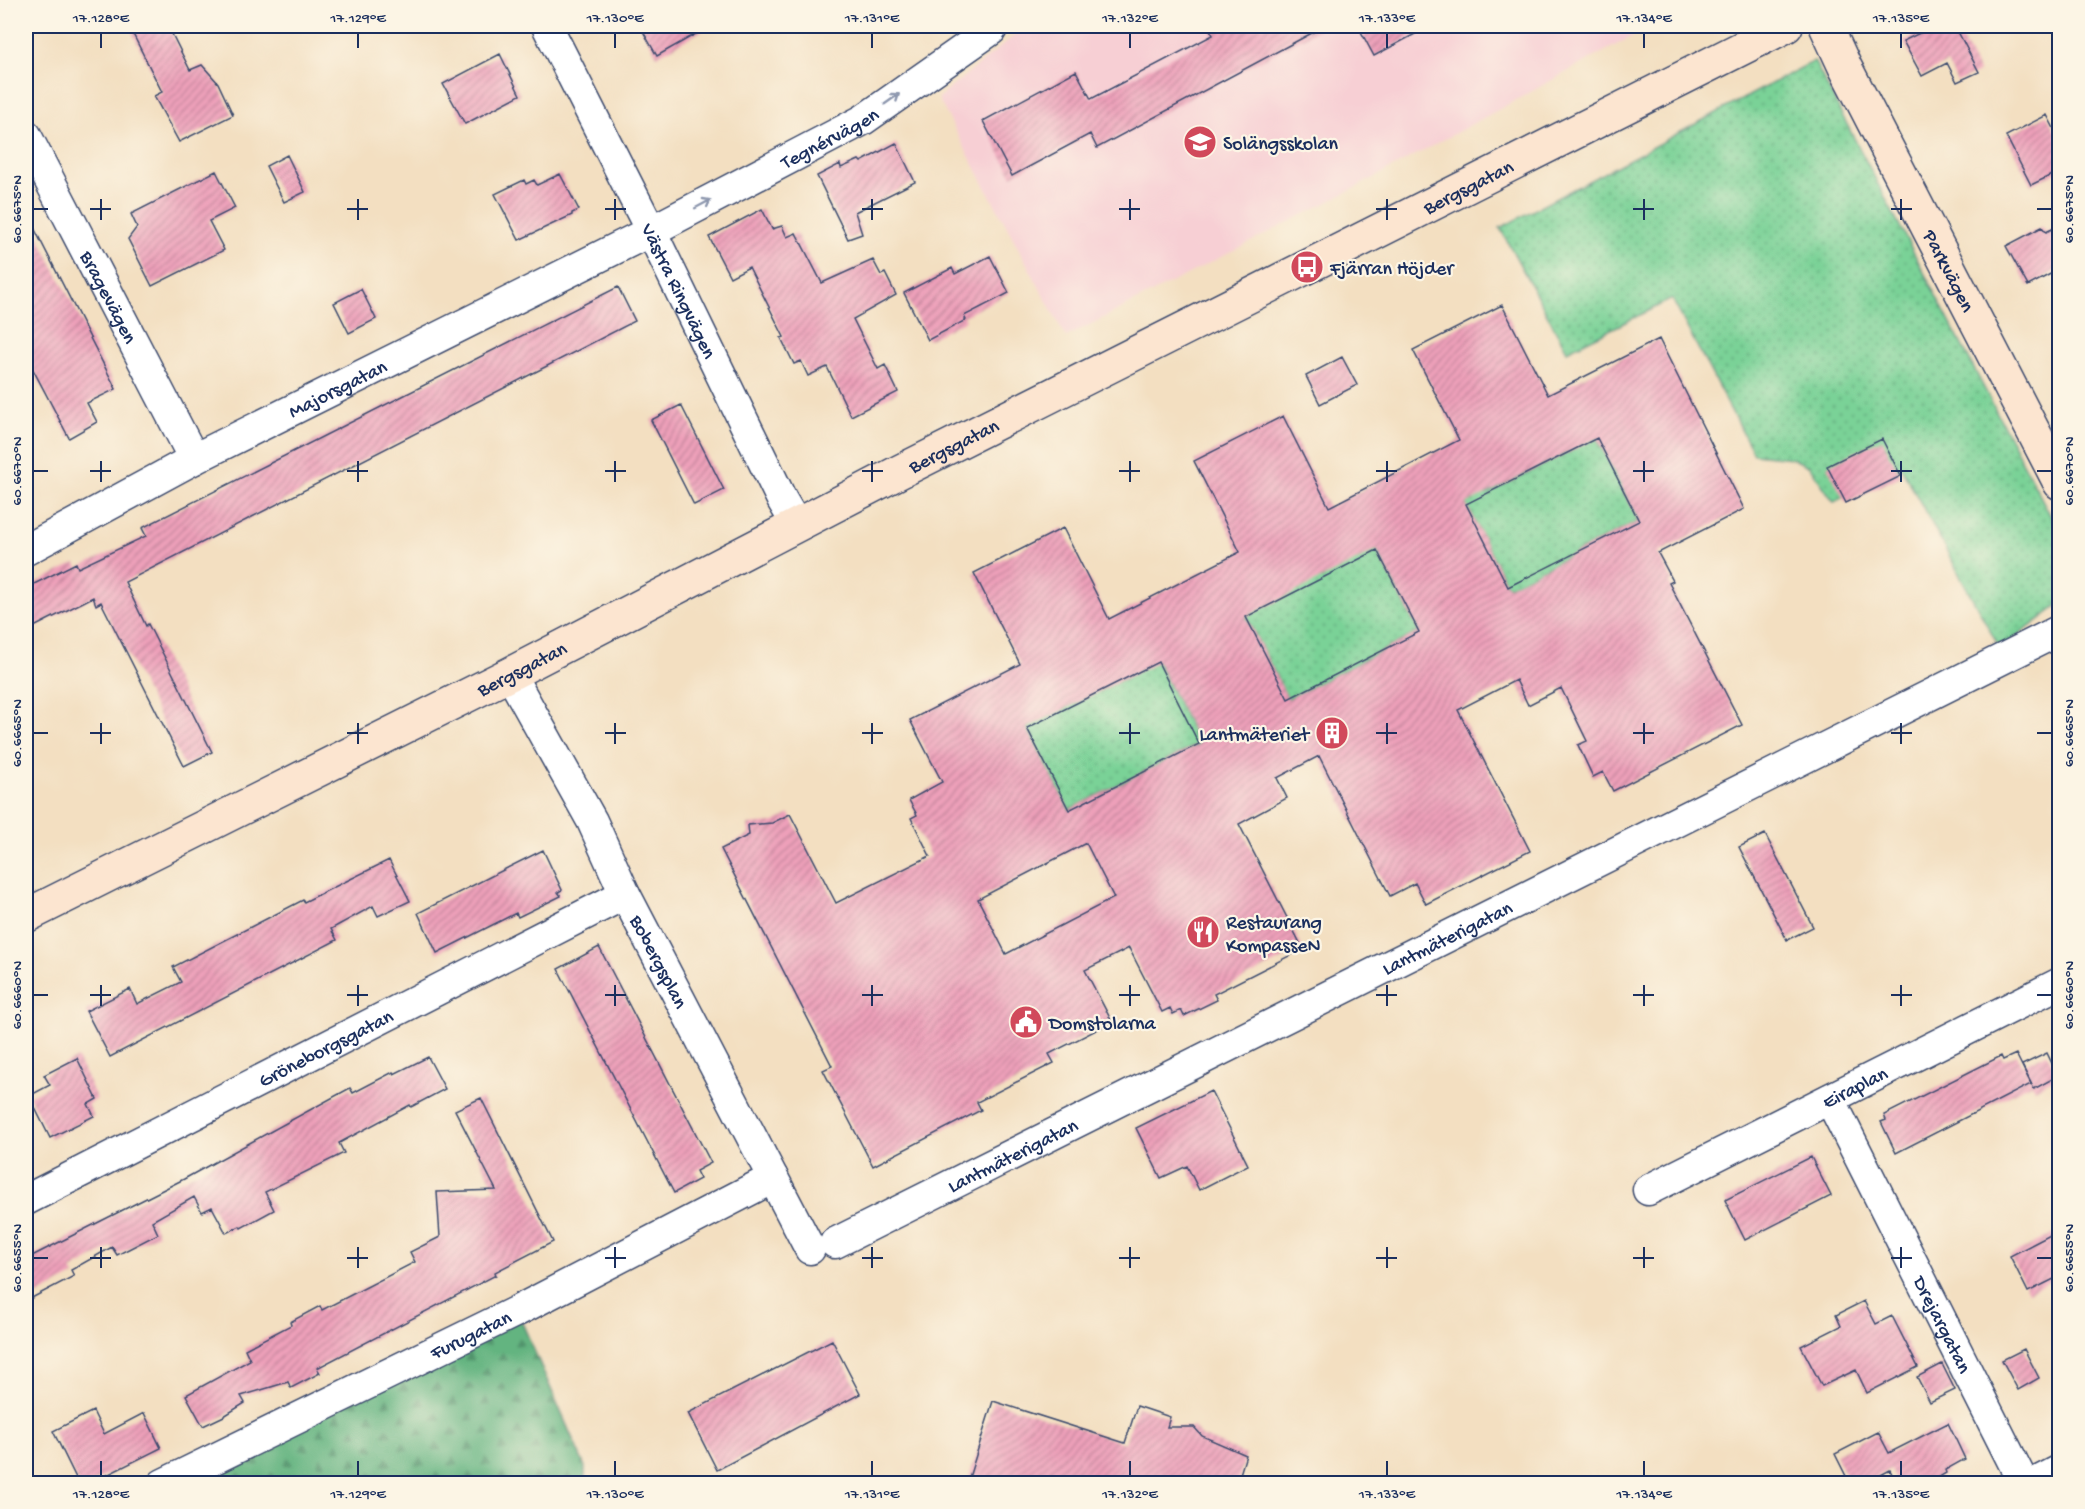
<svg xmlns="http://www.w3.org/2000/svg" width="2085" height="1509" font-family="'Gochi Hand',sans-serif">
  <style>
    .built { fill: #f7cfd4 }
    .forest { fill: url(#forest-firs); stroke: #3f726f; stroke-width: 1.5 }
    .park { fill: url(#park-dots); stroke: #4a807a; stroke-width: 1.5 }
    .building { fill: url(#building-hatch); fill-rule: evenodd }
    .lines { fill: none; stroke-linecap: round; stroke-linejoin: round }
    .street-casing { stroke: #3b496d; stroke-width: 33 }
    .secondary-casing { stroke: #3b496d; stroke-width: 36 }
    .street { stroke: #fff; stroke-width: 30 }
    .secondary { stroke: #fce5d0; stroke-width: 33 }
    .oneway { stroke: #8d97ae }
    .ticks { fill: none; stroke: #1b2f5e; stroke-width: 2 }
    .labels { text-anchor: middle; stroke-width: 4.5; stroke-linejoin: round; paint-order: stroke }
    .street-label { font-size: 20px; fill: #1b2f5e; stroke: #fcf5e5 }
    .poi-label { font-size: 20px; fill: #1b2f5e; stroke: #fcf5e5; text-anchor: start }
    .neatline { fill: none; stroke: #1b2f5e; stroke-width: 2 }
    .ticks-label { font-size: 15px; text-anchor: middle; fill: #1b2f5e }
  </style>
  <defs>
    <pattern id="forest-firs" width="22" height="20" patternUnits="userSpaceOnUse" patternTransform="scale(1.5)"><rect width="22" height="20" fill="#63b480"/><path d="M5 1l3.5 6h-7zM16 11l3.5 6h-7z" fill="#51936c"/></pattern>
    <pattern id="park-dots" width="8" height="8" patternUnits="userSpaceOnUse" patternTransform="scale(1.5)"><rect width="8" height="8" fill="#7ad297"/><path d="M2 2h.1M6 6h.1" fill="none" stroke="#63ab7e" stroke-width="1.8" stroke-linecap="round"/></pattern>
    <pattern id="building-hatch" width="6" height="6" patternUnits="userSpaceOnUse" patternTransform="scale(1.5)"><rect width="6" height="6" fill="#eea0ba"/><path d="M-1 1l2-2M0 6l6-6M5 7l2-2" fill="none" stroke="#c0839a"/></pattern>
  </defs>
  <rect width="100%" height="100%" fill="#fcf5e5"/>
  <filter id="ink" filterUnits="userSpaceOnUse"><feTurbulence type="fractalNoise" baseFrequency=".0167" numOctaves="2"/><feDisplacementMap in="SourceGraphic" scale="12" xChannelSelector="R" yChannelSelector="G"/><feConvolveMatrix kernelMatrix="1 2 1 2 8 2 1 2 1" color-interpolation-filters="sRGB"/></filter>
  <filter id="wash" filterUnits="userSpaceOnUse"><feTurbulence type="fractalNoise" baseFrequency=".008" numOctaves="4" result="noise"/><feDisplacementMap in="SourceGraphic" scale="24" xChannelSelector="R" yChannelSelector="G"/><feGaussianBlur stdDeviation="1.35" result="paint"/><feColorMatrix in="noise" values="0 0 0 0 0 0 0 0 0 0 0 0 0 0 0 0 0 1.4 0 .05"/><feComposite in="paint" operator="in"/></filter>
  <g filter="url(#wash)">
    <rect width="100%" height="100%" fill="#f3dfc1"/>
    <path class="built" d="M1026 26H1651L1357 187 1066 337 938 98Z"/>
    <path class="forest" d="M517 1311 585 1467V1484H172Z"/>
    <path class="park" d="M1814 61 2059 532V605L2000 649 1901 467 1834 502 1810 467 1792 458 1754 454 1672 299 1567 351 1500 228Z
      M1586 417 1639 521 1508 587 1455 483 1487 494 1575 449Z
      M1366 529 1419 632 1288 699 1235 595Z
      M1147 641 1199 744 1069 810 1016 707 1048 717 1136 673Z"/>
    <g id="blocks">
      <path class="building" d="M129 26H168L190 70 202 65 218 83 233 115 179 142 154 96 162 92Z
        M640 26H710L657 56Z
        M1208 26H1325L1097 148 1090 134 1012 176 983 121 1076 71 1091 99 1213 35Z
        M1358 26H1430L1374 56Z
        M1923 26H1955L1979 72 1957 82 1947 63 1922 76 1903 41 1922 32Z
        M500 54 520 95 465 124 443 84Z
        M2047 115 2060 140V171L2031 185 2006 136Z
        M896 143 915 182 855 212 862 234 848 239 817 176 840 164 841 168 859 160 861 162Z
        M287 155 305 192 284 202 266 166Z
        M216 171 235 208 209 221 224 250 152 286 128 239 137 227 131 214Z
        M560 174 579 210 572 213V215L519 240 495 194 524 180 526 184 534 180 537 185Z
        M762 209 772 229 782 226 787 237 796 233 822 283 873 260 881 275 885 273 896 295 853 319 878 369 885 365 898 392 851 416 827 367 808 376 801 361 794 364 781 338 784 337 749 267 730 277 709 237Z
        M26 212 116 389 87 403 97 422 69 438 26 356Z
        M2060 225V269L2028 286 2006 246 2042 227 2046 232Z
        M990 256 1009 293 964 316 966 320 928 340 904 293 952 268 955 274Z
        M618 287 635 321 125 582 146 626 148 624 212 752 184 766 101 602 96 605 93 597 26 631V588L76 563 78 568 146 536 142 528Z
        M361 289 376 319 349 333 334 303Z
        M1502 305 1548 395 1659 339 1744 509 1658 553 1673 581 1669 583 1742 725 1613 791 1603 772 1593 777 1578 745 1587 741 1561 688 1528 705 1516 680 1458 710 1530 851 1426 904 1415 883 1390 896 1319 756 1277 778 1287 798 1239 824 1303 949 1214 994 1217 1000 1184 1016 1181 1010 1173 1014 1170 1008 1162 1012 1129 948 1085 970 1112 1022 1049 1054 1054 1063 977 1102 981 1110 873 1166 823 1070 832 1066 721 849 749 835 748 825 772 823 790 814 836 903 930 856 911 818 917 815 909 800 942 782 910 720 1020 664 974 573 1063 528 1109 619 1240 552 1194 461 1283 416 1329 507 1459 440 1413 350ZM1597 438 1639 521 1508 587 1466 504ZM1377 550 1419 632 1288 699 1246 617ZM1158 662 1199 744 1069 810 1027 728ZM1086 843 1114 898 1006 954 978 899Z
        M1342 357 1357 385 1320 404 1306 376Z
        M681 405 724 490 694 505 651 420Z
        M1882 439 1901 476 1846 503 1827 466Z
        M1765 834 1813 927 1787 940 1739 847Z
        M543 850 562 890 558 892 561 896 518 917 516 913 437 953 418 913Z
        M389 860 410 901 378 916 373 906 331 929 337 940 110 1057 86 1011 130 989 137 1004 181 982 173 967 303 900 304 902Z
        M599 947 711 1163 696 1171 700 1179 674 1193 558 969Z
        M2047 1053 2058 1076 2034 1089 2022 1065Z
        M2016 1054 2031 1084 1896 1153 1881 1122 1886 1120 1884 1115 2001 1056 2003 1060Z
        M428 1057 445 1089 411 1107 410 1105 339 1143 344 1153 265 1192 274 1210 241 1228 240 1226 226 1233 212 1207 202 1212 194 1197 152 1221 158 1234 117 1255 112 1247 71 1270 74 1276 26 1301V1259L184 1179 350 1088 353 1093 393 1072 394 1074Z
        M77 1058 97 1099 88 1104 94 1116 50 1138 29 1096 50 1085 44 1075Z
        M1211 1091 1248 1165 1199 1190 1187 1166 1161 1178 1136 1128Z
        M481 1098 553 1242 495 1272 496 1275 317 1368 320 1373 291 1388 288 1382 241 1396 245 1403 224 1416 203 1426 186 1395 250 1360 245 1349 291 1325 290 1322 320 1306 322 1310 415 1262 410 1252 440 1237 437 1192 496 1190 455 1110Z
        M1811 1157 1831 1196 1745 1240 1725 1200Z
        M2060 1230V1276L2028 1292 2010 1256Z
        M1864 1301 1876 1324 1892 1316 1918 1367 1867 1393 1856 1370 1822 1386 1801 1346 1841 1326 1836 1315Z
        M832 1340 860 1394 717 1470 688 1413Z
        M2024 1349 2039 1378 2018 1390 2002 1360Z
        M1942 1364 1955 1390 1930 1402 1917 1377Z
        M993 1401 1125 1443 1137 1406 1170 1417 1167 1427H1194L1202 1436 1246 1455 1237 1484H967Z
        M93 1411 104 1434 144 1413 161 1448 89 1484H79L53 1431Z
        M1948 1423 1965 1459 1945 1470 1946 1473 1928 1484H1897L1890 1470 1864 1484H1850L1835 1454 1878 1432 1889 1453Z"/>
    </g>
  </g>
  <g filter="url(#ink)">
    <use href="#blocks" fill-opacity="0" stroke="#3b496d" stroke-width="1.5"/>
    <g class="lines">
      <defs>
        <g id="street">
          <path id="s1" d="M547 26 651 231 782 500 796 524"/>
          <path id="s2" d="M26 135 194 459"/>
          <path id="s3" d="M26 550 194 459 651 231 863 120 991 30 993 26"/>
          <path id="s4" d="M510 674 592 821 625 894 810 1249"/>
          <path id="s5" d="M1830 1099 2024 1484"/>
          <path id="s6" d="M1648 1190 2060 983"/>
          <path id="s7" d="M26 1200 625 894"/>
          <path id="s8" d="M835 1243 2060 630"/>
          <path id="s9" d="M163 1484 517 1311 773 1178"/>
          <path d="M2033 1484 2060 1470"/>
        </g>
        <g id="secondary">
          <path id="s10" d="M1826 26 1845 67 2060 483"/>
          <path id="s11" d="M26 916 510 674 901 471 1786 26"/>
        </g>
      </defs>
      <use href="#street" class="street-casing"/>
      <use href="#secondary" class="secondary-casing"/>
      <use href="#street" class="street"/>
      <use href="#secondary" class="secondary"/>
    </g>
    <defs><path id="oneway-shaft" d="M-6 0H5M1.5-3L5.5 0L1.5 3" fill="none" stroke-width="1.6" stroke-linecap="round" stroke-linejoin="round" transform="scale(1.5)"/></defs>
    <g class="oneway">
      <use href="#oneway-shaft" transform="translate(892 99) rotate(-35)"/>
      <use href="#oneway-shaft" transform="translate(703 204) rotate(-28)"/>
    </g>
  </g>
  <path class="ticks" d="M101 33V48M358 33V48M615 33V48M872 33V48M1130 33V48M1387 33V48M1644 33V48M1901 33V48M101 199V220M358 199V220M615 199V220M872 199V220M1130 199V220M1387 199V220M1644 199V220M1901 199V220M33 209H48M90 209H111M347 209H368M605 209H626M862 209H883M1119 209H1140M1376 209H1397M1633 209H1654M1891 209H1912M2037 209H2052M101 461V482M358 461V482M615 461V482M872 461V482M1130 461V482M1387 461V482M1644 461V482M1901 461V482M33 471H48M90 471H111M347 471H368M605 471H626M862 471H883M1119 471H1140M1376 471H1397M1633 471H1654M1891 471H1912M2037 471H2052M101 723V744M358 723V744M615 723V744M872 723V744M1130 723V744M1387 723V744M1644 723V744M1901 723V744M33 733H48M90 733H111M347 733H368M605 733H626M862 733H883M1119 733H1140M1376 733H1397M1633 733H1654M1891 733H1912M2037 733H2052M101 985V1006M358 985V1006M615 985V1006M872 985V1006M1130 985V1006M1387 985V1006M1644 985V1006M1901 985V1006M33 995H48M90 995H111M347 995H368M605 995H626M862 995H883M1119 995H1140M1376 995H1397M1633 995H1654M1891 995H1912M2037 995H2052M101 1247V1268M358 1247V1268M615 1247V1268M872 1247V1268M1130 1247V1268M1387 1247V1268M1644 1247V1268M1901 1247V1268M33 1258H48M90 1258H111M347 1258H368M605 1258H626M862 1258H883M1119 1258H1140M1376 1258H1397M1633 1258H1654M1891 1258H1912M2037 1258H2052M101 1461V1476M358 1461V1476M615 1461V1476M872 1461V1476M1130 1461V1476M1387 1461V1476M1644 1461V1476M1901 1461V1476"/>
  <defs>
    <symbol id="school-disc" viewBox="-11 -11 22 22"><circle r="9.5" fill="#d1495b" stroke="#fcf5e5"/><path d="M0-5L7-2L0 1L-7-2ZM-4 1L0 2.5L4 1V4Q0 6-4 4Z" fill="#fff"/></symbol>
    <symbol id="bus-disc" viewBox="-11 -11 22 22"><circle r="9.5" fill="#d1495b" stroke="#fcf5e5"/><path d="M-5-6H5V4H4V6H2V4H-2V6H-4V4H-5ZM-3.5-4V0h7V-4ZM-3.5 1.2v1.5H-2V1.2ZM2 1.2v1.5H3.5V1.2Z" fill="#fff"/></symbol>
    <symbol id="building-disc" viewBox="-11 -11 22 22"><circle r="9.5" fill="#d1495b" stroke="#fcf5e5"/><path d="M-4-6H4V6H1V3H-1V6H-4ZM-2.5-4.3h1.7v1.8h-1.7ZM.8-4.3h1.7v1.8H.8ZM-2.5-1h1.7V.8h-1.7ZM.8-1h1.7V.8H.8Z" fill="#fff"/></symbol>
    <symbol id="restaurant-disc" viewBox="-11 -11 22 22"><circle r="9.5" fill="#d1495b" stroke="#fcf5e5"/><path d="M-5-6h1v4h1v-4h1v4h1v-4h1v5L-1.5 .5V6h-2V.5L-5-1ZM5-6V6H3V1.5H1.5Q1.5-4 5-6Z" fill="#fff"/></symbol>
    <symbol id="civic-disc" viewBox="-11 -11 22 22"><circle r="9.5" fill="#d1495b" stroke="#fcf5e5"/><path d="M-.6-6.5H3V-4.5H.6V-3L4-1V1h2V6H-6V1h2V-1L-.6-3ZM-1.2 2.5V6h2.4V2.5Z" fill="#fff"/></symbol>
  </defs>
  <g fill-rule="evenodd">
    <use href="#school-disc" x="1181" y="123" width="38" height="38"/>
    <use href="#bus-disc" x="1288" y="248" width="38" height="38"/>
    <use href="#building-disc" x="1313" y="714" width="38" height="38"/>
    <use href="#restaurant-disc" x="1184" y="913" width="38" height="38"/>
    <use href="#civic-disc" x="1007" y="1003" width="38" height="38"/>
  </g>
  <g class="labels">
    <g class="street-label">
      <text dy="7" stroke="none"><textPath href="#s3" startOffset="903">Tegnérvägen</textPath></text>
      <text dy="7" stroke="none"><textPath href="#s11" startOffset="1616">Bergsgatan</textPath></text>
      <text dy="7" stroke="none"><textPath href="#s10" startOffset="274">Parkvägen</textPath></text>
      <text dy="7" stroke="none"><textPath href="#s1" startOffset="296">Västra Ringvägen</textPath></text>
      <text dy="7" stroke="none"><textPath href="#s2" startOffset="182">Bragevägen</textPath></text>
      <text dy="7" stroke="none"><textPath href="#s3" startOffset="351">Majorsgatan</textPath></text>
      <text dy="7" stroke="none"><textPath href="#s11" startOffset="1040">Bergsgatan</textPath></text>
      <text dy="7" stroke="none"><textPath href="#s11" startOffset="554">Bergsgatan</textPath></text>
      <text dy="7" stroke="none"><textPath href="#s8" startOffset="684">Lantmäterigatan</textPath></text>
      <text dy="7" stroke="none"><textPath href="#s4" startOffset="324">Bobergsplan</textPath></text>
      <text dy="7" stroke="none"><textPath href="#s7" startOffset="336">Gröneborgsgatan</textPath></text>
      <text dy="7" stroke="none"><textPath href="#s6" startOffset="231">Eiraplan</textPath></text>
      <text dy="7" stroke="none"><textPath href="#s8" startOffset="198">Lantmäterigatan</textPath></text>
      <text dy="7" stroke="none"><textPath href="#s5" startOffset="252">Drejargatan</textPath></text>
      <text dy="7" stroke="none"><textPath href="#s9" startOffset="342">Furugatan</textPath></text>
    </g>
    <g class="poi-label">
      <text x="1223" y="149">Solängsskolan</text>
      <text x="1330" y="274">Fjärran Höjder</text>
      <text x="1309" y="740" text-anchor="end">Lantmäteriet</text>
      <text x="1226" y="928">Restaurang<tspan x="1226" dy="23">KompasseN</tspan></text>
      <text x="1049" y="1029">Domstolarna</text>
    </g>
  </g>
  <rect width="2085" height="1509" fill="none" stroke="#fcf5e5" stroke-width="66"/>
  <rect x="33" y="33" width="2019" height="1443" class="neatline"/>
  <g class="ticks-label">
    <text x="101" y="22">17.128°E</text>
    <text x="358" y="22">17.129°E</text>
    <text x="615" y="22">17.130°E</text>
    <text x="872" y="22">17.131°E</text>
    <text x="1130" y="22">17.132°E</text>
    <text x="1387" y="22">17.133°E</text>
    <text x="1644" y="22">17.134°E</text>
    <text x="1901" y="22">17.135°E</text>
    <text transform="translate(16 209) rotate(-90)" y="5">60.6675°N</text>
    <text transform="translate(2068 209) rotate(-90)" y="5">60.6675°N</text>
    <text transform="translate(16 471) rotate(-90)" y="5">60.6670°N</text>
    <text transform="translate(2068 471) rotate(-90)" y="5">60.6670°N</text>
    <text transform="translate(16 733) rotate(-90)" y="5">60.6665°N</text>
    <text transform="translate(2068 733) rotate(-90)" y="5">60.6665°N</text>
    <text transform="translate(16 995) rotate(-90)" y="5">60.6660°N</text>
    <text transform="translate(2068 995) rotate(-90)" y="5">60.6660°N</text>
    <text transform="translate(16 1258) rotate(-90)" y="5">60.6655°N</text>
    <text transform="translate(2068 1258) rotate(-90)" y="5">60.6655°N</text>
    <text x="101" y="1498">17.128°E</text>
    <text x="358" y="1498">17.129°E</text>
    <text x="615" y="1498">17.130°E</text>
    <text x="872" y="1498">17.131°E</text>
    <text x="1130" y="1498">17.132°E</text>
    <text x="1387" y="1498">17.133°E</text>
    <text x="1644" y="1498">17.134°E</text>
    <text x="1901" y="1498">17.135°E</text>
  </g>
</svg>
